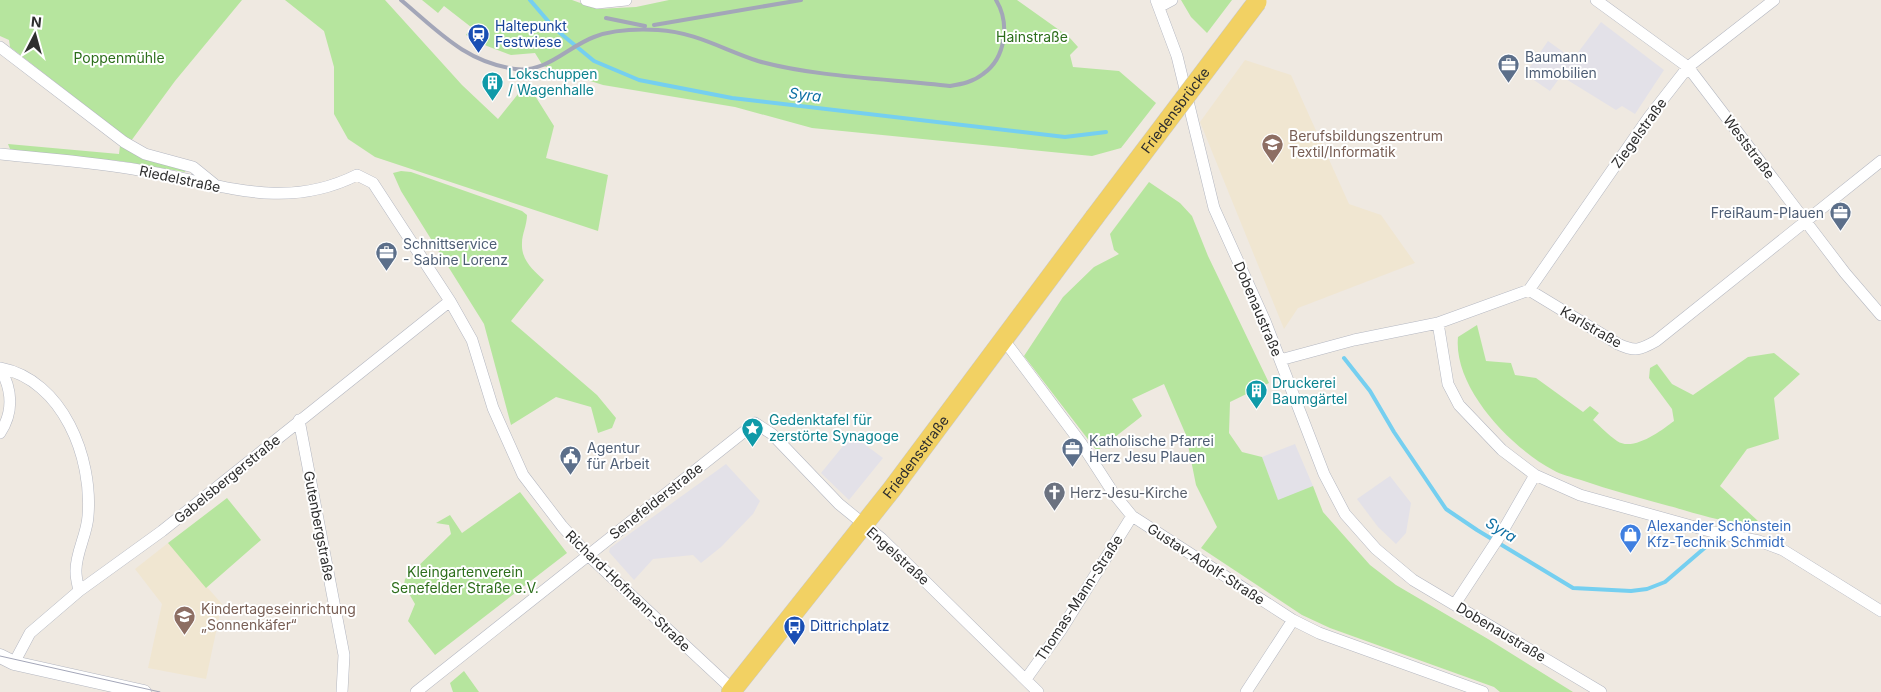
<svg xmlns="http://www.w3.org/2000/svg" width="1881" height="692" font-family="Inter,sans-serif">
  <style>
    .industrial { fill: #e3e1e8 }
    .education { fill: #f0e6d1 }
    .green { fill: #b6e59e }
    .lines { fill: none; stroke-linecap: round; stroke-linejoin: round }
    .stream { stroke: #75cff0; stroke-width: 4 }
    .minor-casing { stroke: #b4b7c1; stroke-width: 12 }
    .tertiary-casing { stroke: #b4b7c1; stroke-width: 15 }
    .primary-casing { stroke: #c9c9c9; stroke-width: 20 }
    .minor { stroke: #fff; stroke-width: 11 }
    .tertiary { stroke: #fff; stroke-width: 14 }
    .primary { stroke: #f2d163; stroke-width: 19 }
    .tram { stroke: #a3a6b8; stroke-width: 1 }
    .rail { stroke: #a3a6b8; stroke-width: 4 }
    .primary-bridge-casing { stroke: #c9c9c9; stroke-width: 20; stroke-linecap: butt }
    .primary-bridge { stroke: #f2d163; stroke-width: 19 }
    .labels { text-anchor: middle; stroke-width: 4; stroke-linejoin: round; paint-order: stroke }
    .transit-label { font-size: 14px; fill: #164399; stroke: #fff; text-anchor: start }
    .park-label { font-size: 14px; fill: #2c6e1b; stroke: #fff }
    .service-label { font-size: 14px; fill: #4e5e75; stroke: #fff; text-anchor: start }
    .culture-label { font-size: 14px; fill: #0d838f; stroke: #fff; text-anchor: start }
    .street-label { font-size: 14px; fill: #2e2e2e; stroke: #fff }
    .education-label { font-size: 14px; fill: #785e54; stroke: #fff; text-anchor: start }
    .worship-label { font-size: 14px; fill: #5b616d; stroke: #fff; text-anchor: start }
    .shop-label { font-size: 14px; fill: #366cbe; stroke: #fff; text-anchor: start }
    .water-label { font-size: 15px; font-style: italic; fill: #0d6fa3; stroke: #fff }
  </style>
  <rect width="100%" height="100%" fill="#efe9e1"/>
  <path class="industrial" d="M1601 22 1664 70 1635 114 1622 106 1616 110 1561 76 1550 91 1525 74 1548 41 1573 59Z
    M852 435 883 458 849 500 821 473Z
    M1295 444 1313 486 1278 501 1262 457Z
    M726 464 760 501 753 514 721 547 701 563 693 555 653 559 634 580 609 552 610 548Z
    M1390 476 1411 503 1406 533 1396 544 1378 527 1357 499Z"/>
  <path class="education" d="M1245 60 1291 75 1349 204 1381 215 1415 263 1298 308 1284 329 1200 122Z
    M168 543 222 604 206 679 148 668 162 604 135 569Z"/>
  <path class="green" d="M0 0H242L175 81 131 141 10 47 9 40 0 36Z
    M285 0H385L462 85 498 119 527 83 554 126 546 158 608 175 598 231 375 157 348 139 334 114V67L324 31Z
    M422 0H572L597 9 636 7 669 0H1017L1069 37 1078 47 1070 55 1073 67 1119 71 1156 103 1121 148 1092 156 812 128 735 107 603 85 543 66 535 53 511 55 487 46 466 35 471 27 444 6 438 13Z
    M1181 0H1232L1207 33 1191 17Z
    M112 138 186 170 185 172 120 161 20 152 10 149 8 144 119 154 120 146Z
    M401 171 411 172 522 211 527 215C527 225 522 234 522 243 521 260 533 270 544 280L511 321 597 395 616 418 612 428 598 433 591 407 556 397 511 425 484 324 401 191 393 173Z
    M1149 182 1180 203 1192 216 1208 256 1269 383 1230 402 1229 433 1242 452 1262 457 1278 500 1313 486 1323 512 1370 565 1396 585 1488 639 1573 692H1500L1494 687 1330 628 1302 615 1201 548 1217 527 1196 485 1186 435 1164 384 1132 399 1142 416 1097 451 1024 356 1063 297 1094 267 1119 254 1114 250 1110 234Z
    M1477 325 1486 361 1511 363 1515 375 1536 378 1583 412 1590 406 1599 413 1593 420C1600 426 1608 435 1617 441 1633 452 1661 431 1674 421L1672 409 1649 378 1650 368 1657 364 1672 384 1693 395 1748 357 1774 353 1800 374 1774 398 1779 439 1747 449 1720 486 1758 521C1735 528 1693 512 1669 506 1640 498 1610 490 1581 480 1572 477 1561 475 1553 470 1510 447 1453 387 1458 337Z
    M520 492 567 553 435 655 408 621 415 604 404 585 405 579 451 534 449 525 436 523 450 515 462 533Z
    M227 498 261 540 206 588 168 543Z
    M464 671 479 692H453L450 683Z"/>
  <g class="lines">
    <path class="stream" d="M530 0 554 28 594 61 639 80 732 98 1065 137 1106 132
      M1344 358 1370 391 1394 432 1446 509 1477 530 1573 588 1631 591 1647 589 1665 582 1708 545"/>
    <defs>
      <path id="minor" d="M586 0 597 3 626 0
        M1156 0 1177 56 1214 208 1265 321 1324 474 1345 514 1376 549 1413 580 1601 692
        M1596 0 1688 67 1845 273 1881 315
        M1159 7 1172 0
        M0 47 124 142 145 154 193 167 214 184
        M0 154C46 159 93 162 139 170 217 182 281 213 357 175L373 183 450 301 472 340 493 408 523 475 562 526 588 555 733 690
        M1529 290 1649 117 1688 67 1774 0
        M1438 323 1448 384 1459 405 1502 450 1535 475 1580 495 1713 532 1759 541 1783 550 1881 611
        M1004 340 1081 443 1114 494 1132 516 1293 620 1319 633 1483 692
        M1280 360 1354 340 1438 323 1529 290 1618 344C1635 352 1640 350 1656 341L1881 161
        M0 368C63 380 93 458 88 516 87 535 75 554 76 572 76 579 78 585 79 591
        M0 368C12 389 14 412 0 433
        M299 420 344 655 342 692
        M1455 604 1501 534 1535 475
        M14 663 30 633 79 591 162 531 450 301
        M1026 679 1061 630 1132 516
        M416 692 755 423 772 434 839 504 882 539 1038 692
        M1246 692 1293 620"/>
      <path id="tertiary" d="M0 656 14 663 144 692"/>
      <g id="primary">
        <path id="s1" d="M731 692 892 489 1094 218"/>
      </g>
    </defs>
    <use href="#minor" class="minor-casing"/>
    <use href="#tertiary" class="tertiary-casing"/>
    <use href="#primary" class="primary-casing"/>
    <use href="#minor" class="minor"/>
    <use href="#tertiary" class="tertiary"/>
    <use href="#primary" class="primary"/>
    <path class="tram" d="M0 656 160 692"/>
    <path class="rail" d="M401 0C438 31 465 62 515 69 547 73 567 47 594 37 612 30 639 29 658 30 695 32 724 50 758 61 815 77 890 79 950 86 962 84 973 82 983 74 1006 58 1010 23 996 0
      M606 18 645 26
      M654 25 801 0"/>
    <defs>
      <g id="primary-bridge">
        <path id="s2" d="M1094 218 1257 2"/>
      </g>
    </defs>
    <use href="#primary-bridge" class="primary-bridge-casing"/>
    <use href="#primary-bridge" class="primary-bridge"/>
  </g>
  <defs>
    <symbol id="station-pin" viewBox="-11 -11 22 30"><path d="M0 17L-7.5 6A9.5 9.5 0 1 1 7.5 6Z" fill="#1a4fb4" stroke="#fff"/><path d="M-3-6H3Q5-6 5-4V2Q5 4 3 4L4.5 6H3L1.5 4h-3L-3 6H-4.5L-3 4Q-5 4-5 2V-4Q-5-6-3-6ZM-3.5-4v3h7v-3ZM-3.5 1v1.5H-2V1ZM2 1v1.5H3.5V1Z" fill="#fff"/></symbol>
    <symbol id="office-pin" viewBox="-11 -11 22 30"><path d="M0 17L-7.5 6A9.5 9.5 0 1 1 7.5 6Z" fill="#5c6f8a" stroke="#fff"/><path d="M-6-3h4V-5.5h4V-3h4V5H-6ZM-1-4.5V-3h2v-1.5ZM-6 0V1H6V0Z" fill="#fff"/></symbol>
    <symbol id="building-pin" viewBox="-11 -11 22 30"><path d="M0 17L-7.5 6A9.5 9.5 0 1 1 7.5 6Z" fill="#0f9aa8" stroke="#fff"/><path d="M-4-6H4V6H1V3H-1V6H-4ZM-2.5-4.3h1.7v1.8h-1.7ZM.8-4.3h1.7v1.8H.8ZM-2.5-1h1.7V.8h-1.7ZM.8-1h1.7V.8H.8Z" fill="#fff"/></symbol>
    <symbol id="school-pin" viewBox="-11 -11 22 30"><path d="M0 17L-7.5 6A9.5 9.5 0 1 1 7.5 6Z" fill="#8d6e63" stroke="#fff"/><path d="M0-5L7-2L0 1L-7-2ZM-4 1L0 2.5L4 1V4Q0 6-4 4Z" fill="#fff"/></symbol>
    <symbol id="sight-pin" viewBox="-11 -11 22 30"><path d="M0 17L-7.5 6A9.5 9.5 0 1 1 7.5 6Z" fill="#0f9aa8" stroke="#fff"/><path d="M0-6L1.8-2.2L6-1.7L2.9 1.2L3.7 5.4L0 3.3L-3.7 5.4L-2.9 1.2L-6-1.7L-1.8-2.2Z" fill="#fff"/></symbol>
    <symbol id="civic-pin" viewBox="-11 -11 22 30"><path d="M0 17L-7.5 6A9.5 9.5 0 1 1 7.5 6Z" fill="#5c6f8a" stroke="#fff"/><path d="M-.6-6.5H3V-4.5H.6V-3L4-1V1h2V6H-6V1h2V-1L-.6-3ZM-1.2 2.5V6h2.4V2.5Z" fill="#fff"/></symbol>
    <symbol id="church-pin" viewBox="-11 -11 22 30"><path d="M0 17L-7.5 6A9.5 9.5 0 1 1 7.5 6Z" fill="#6b7280" stroke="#fff"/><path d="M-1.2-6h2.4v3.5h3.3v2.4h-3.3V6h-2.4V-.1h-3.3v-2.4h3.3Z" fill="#fff"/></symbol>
    <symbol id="shop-pin" viewBox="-11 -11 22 30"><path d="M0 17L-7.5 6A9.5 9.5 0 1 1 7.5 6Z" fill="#3f7fe0" stroke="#fff"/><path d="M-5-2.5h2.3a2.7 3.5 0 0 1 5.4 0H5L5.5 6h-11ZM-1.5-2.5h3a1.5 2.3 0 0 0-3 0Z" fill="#fff"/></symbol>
    <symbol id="bus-pin" viewBox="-11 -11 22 30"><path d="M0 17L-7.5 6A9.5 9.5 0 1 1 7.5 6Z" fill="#1a4fb4" stroke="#fff"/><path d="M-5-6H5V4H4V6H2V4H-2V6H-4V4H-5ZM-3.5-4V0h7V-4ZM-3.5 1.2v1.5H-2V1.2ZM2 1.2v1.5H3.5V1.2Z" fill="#fff"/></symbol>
  </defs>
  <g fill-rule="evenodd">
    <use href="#station-pin" x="466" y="22" width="25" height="34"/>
    <use href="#office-pin" x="1496" y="52" width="25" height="34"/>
    <use href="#building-pin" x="480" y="70" width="25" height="34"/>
    <use href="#school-pin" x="1260" y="132" width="25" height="34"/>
    <use href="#office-pin" x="1828" y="200" width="25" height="34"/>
    <use href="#office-pin" x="374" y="240" width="25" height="34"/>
    <use href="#building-pin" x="1244" y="378" width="25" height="34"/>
    <use href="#sight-pin" x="740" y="416" width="25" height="34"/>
    <use href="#office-pin" x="1060" y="436" width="25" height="34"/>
    <use href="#civic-pin" x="558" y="444" width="25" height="34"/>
    <use href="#church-pin" x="1042" y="480" width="25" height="34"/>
    <use href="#shop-pin" x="1618" y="522" width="25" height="34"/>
    <use href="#school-pin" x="172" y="604" width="25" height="34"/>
    <use href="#bus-pin" x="782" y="614" width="25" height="34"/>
  </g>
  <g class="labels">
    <g class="transit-label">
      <text x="495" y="31">Haltepunkt<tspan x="495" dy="16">Festwiese</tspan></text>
      <text x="810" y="631">Dittrichplatz</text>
    </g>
    <g class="park-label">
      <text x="1032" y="42">Hainstraße</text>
      <text x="119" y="63">Poppenmühle</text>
      <text x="465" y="577">Kleingartenverein<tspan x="465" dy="16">Senefelder Straße e.V.</tspan></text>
    </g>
    <g class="service-label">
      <text x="1525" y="62">Baumann<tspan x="1525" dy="16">Immobilien</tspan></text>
      <text x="1824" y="218" text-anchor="end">FreiRaum-Plauen</text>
      <text x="403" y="249">Schnittservice<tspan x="403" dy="16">- Sabine Lorenz</tspan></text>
      <text x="1089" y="446">Katholische Pfarrei<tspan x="1089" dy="16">Herz Jesu Plauen</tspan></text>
      <text x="587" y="453">Agentur<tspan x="587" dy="16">für Arbeit</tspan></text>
    </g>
    <g class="culture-label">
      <text x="508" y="79">Lokschuppen<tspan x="508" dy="16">/ Wagenhalle</tspan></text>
      <text x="1272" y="388">Druckerei<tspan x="1272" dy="16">Baumgärtel</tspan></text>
      <text x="769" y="425">Gedenktafel für<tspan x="769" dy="16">zerstörte Synagoge</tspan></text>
    </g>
    <g class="street-label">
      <text dy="5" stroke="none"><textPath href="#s2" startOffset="135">Friedensbrücke</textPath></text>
      <text transform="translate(1639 133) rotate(-54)" y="5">Ziegelstraße</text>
      <text transform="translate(1749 147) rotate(53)" y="5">Weststraße</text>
      <text transform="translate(180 179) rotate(12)" y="5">Riedelstraße</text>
      <text transform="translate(1258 309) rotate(67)" y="5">Dobenaustraße</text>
      <text transform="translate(1591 327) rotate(30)" y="5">Karlstraße</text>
      <text dy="5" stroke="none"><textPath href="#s1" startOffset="299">Friedensstraße</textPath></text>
      <text transform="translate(227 479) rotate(-39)" y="5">Gabelsbergerstraße</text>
      <text transform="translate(656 501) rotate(-38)" y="5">Senefelderstraße</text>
      <text transform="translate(319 526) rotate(79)" y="5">Gutenbergstraße</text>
      <text transform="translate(898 556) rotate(42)" y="5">Engelstraße</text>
      <text transform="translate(1206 564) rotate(33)" y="5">Gustav-Adolf-Straße</text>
      <text transform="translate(628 591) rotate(44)" y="5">Richard-Hofmann-Straße</text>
      <text transform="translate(1079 598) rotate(-57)" y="5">Thomas-Mann-Straße</text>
      <text transform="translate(1501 632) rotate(31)" y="5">Dobenaustraße</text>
    </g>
    <g class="education-label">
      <text x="1289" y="141">Berufsbildungszentrum<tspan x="1289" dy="16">Textil/Informatik</tspan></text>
      <text x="201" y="614">Kindertageseinrichtung<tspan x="201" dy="16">„Sonnenkäfer“</tspan></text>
    </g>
    <g class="worship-label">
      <text x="1070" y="498">Herz-Jesu-Kirche</text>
    </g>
    <g class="shop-label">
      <text x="1647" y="531">Alexander Schönstein<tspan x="1647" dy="16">Kfz-Technik Schmidt</tspan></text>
    </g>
    <g class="water-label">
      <text transform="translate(805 95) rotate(7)" y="5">Syra</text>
      <text transform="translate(1501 530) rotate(32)" y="5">Syra</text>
    </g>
  </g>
  <g transform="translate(35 35) rotate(6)" stroke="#ffffff" stroke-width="4" paint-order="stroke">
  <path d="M0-4L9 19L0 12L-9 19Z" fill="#2e2e2e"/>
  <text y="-8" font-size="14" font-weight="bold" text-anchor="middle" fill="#2e2e2e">N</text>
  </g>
</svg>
